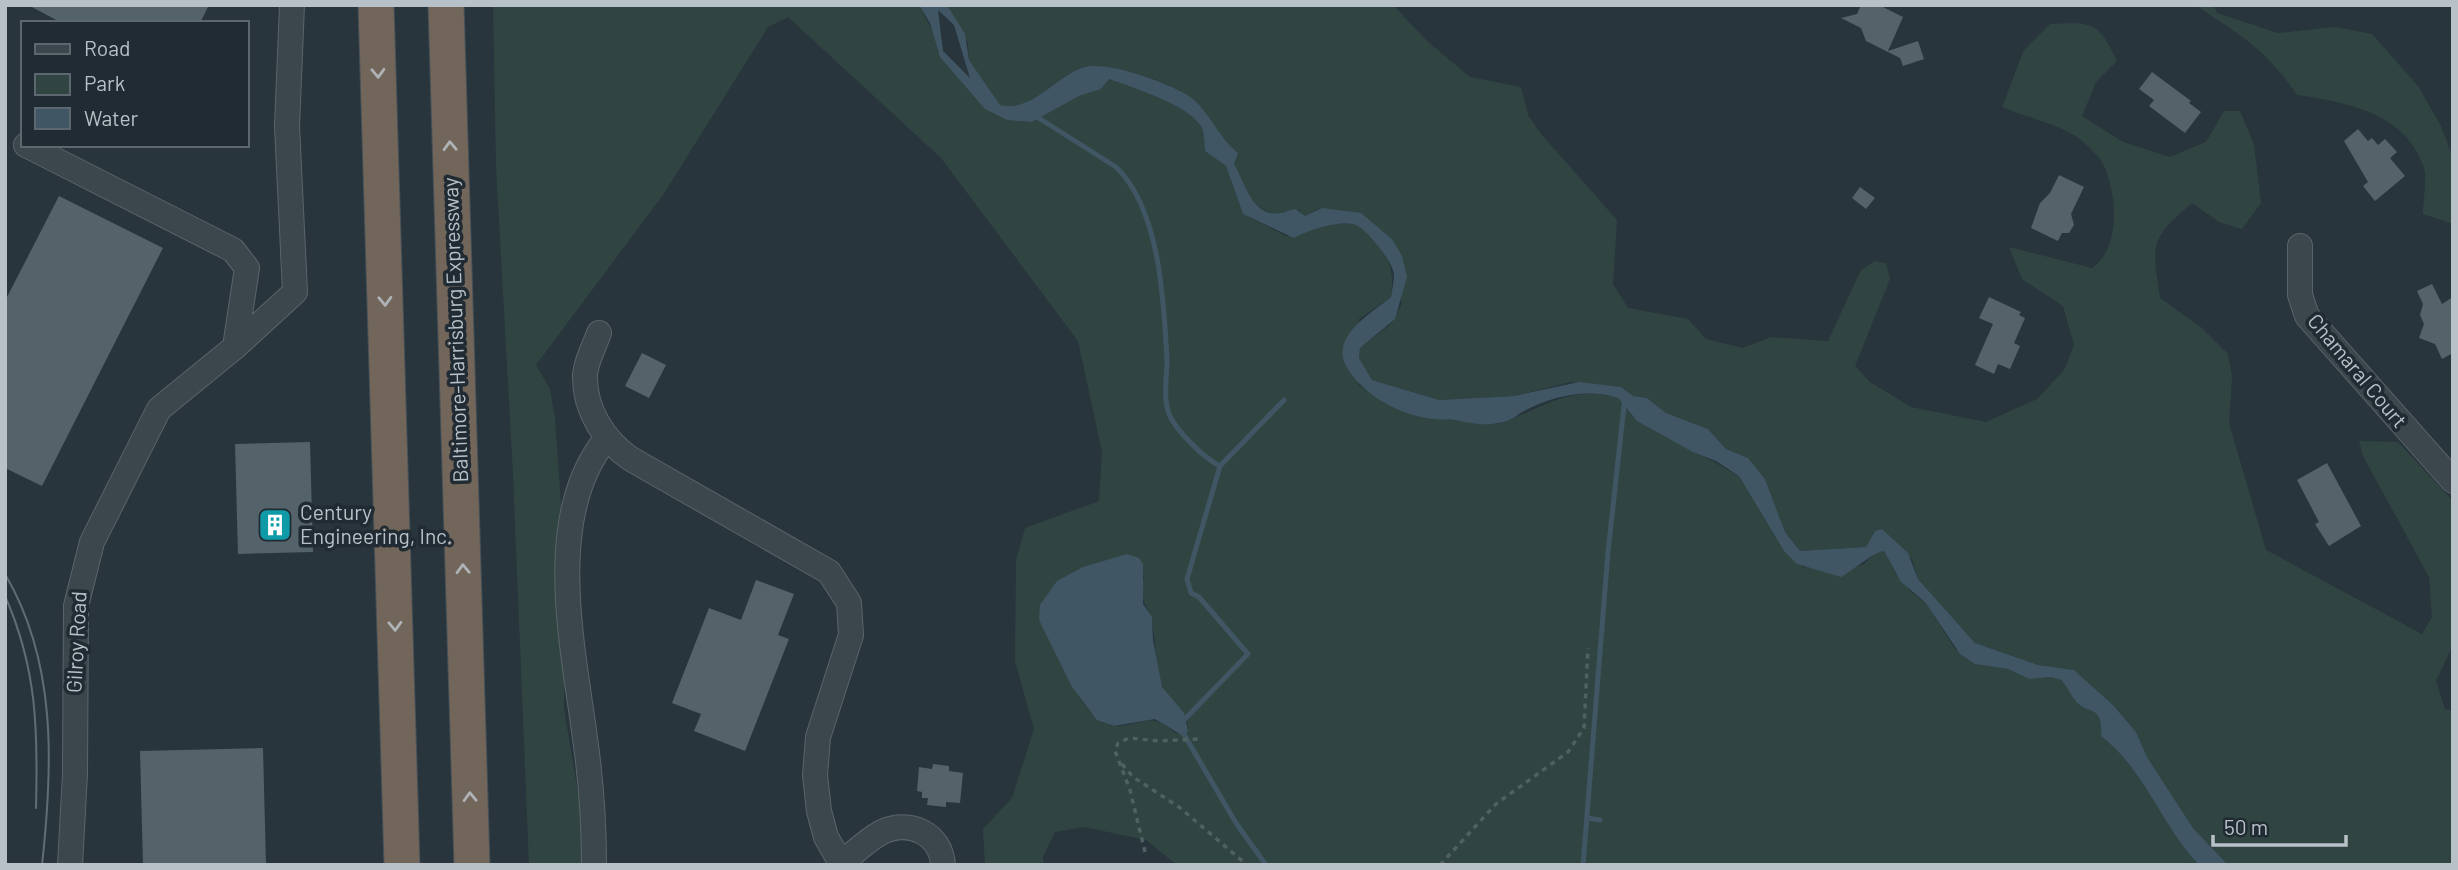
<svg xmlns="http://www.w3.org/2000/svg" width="2458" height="870" font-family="Barlow,sans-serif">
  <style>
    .green { fill: #304541; fill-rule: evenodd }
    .water { fill: #405664; fill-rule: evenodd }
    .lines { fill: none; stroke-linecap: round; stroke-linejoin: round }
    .stream { stroke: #405664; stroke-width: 5 }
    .building { fill: #54626a }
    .minor-casing { stroke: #5a646b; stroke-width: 26 }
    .highway-casing { stroke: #475158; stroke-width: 37 }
    .path { stroke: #4f6160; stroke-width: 3.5; stroke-dasharray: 5 5; stroke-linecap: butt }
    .minor { stroke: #3c464d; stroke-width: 24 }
    .highway { stroke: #72655a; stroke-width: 35 }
    .tram { stroke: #616d76; stroke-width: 2 }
    .oneway { stroke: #aeb3b8 }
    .labels { text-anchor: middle; stroke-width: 7; stroke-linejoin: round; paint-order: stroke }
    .street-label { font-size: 21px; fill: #b8c1c8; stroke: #212b33 }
    .poi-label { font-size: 21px; fill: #b8c1c8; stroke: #212b33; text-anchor: start }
  </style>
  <rect width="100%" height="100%" fill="#28353d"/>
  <path class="green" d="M493 5H919L933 32 938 52 952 71 963 80 985 109 1007 120 1032 122 1079 96 1101 89 1109 79C1131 87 1192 106 1202 128 1205 135 1204 144 1205 151L1226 166 1243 214 1286 236 1334 224H1357C1383 245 1396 263 1391 297L1359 319 1358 384C1386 407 1417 416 1452 420 1472 422 1490 429 1510 420 1547 404 1576 385 1618 398L1633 417 1739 476 1784 551 1803 567 1818 568 1823 572 1863 565 1877 551H1884L1896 574 1912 593 1925 602 1955 649 1975 664 2008 669 2029 679 2051 677 2061 680C2067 686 2069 692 2074 699 2087 717 2103 702 2101 736 2145 770 2161 825 2199 865H1177L1146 840 1084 827 1055 832 1043 857 1044 865H985L983 829 1012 798 1034 729 1015 661 1016 560 1025 528 1099 501 1102 452 1078 341 941 158 788 17 768 27 663 195 536 365 550 389 555 419 564 548V709L588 852 587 865H529L513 474 496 166ZM1127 555 1144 576C1138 607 1151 605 1153 627 1156 646 1155 668 1162 686 1169 704 1189 710 1188 731L1176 734C1147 709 1147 726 1116 726 1082 725 1055 646 1039 620L1110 560Z
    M947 5H1393L1427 41 1470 77 1521 87 1528 115 1541 134 1617 220 1613 284 1628 308 1688 319 1706 339 1743 348 1771 337 1828 341 1861 270 1875 261 1886 263 1890 279 1855 366 1870 382 1911 407 1986 422 2037 399 2064 370 2074 345 2063 306 2022 279 2009 247 2092 268C2122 247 2117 193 2103 164 2099 156 2088 146 2081 140 2065 126 2023 116 2002 107L2024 50 2050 24C2093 22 2098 21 2117 61L2096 82 2082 116 2123 142 2170 157 2206 142 2224 111H2240L2254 144 2261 203 2242 229 2219 222 2192 203C2149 240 2152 243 2160 298L2202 328 2228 354 2232 377 2229 423 2266 550 2422 634 2432 617 2429 577 2363 456 2359 441 2398 442 2453 501V645L2436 681 2445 709 2453 711V865H2228L2193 828 2147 757 2136 732 2113 705 2074 670 2038 665 1975 643 1918 579 1912 559 1875 531 1866 547 1800 551 1785 532 1765 479 1748 458 1726 449 1708 429 1666 413 1647 398 1633 396 1621 387 1571 382 1514 396 1439 400 1372 380 1359 358 1360 348 1391 324 1402 304 1385 232 1318 209 1305 216 1298 209C1290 209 1284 214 1276 213 1248 210 1246 183 1233 163L1238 153C1216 137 1204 110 1183 93 1167 80 1101 60 1080 68 1053 79 1032 112 1000 105L969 60 968 43Z
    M2195 5H2213L2217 13 2278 33 2335 27 2372 34 2418 86 2441 126 2453 158V224L2423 214C2423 200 2428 178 2423 165 2404 112 2345 102 2297 95 2267 50 2239 34 2195 5Z"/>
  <path class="water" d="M919 5H947L965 34 969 60 1000 105C1032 112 1053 79 1081 68 1104 59 1163 81 1184 93 1208 106 1217 137 1238 153L1234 164C1245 181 1251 217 1280 213 1285 213 1290 209 1296 209L1305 216 1322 208 1361 213 1392 239 1402 256 1407 277 1395 319 1360 348 1359 358 1372 380 1439 400 1514 396 1579 382 1621 387 1633 396 1647 398 1666 413 1708 429 1726 449 1748 458 1765 479 1785 532 1800 551 1866 547 1875 531 1882 529 1908 553 1918 579 1975 643 2038 665 2074 670 2113 705 2136 732 2147 757 2193 828 2228 865H2199C2161 825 2145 770 2101 736 2103 702 2087 717 2074 699 2069 692 2067 686 2061 680L2051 677 2029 679 2008 669 1975 664 1960 654 1925 602 1901 582 1884 551C1875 551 1852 571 1841 577L1797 564 1784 551 1739 476 1716 461 1693 452 1637 421 1618 398C1588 388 1553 396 1526 410 1519 413 1514 419 1507 421 1488 427 1474 424 1455 420 1448 419 1441 420 1434 419 1401 416 1362 395 1346 366 1330 336 1373 312 1391 297 1392 290 1394 281 1394 274 1393 262 1365 226 1353 224 1337 221 1307 230 1294 238L1243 214 1226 166 1205 151C1204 144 1205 135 1202 128 1192 106 1131 87 1109 79L1101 89 1079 96 1032 122 1007 120 985 109 940 57 930 23ZM938 10 954 25 970 78 943 51Z
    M1127 554 1139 558 1143 564V604L1152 617 1153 640 1162 687 1184 713 1188 731 1183 736 1155 719 1114 726 1097 720 1072 687 1039 620 1040 605 1057 581 1083 567Z"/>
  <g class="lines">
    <path class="stream" d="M1034 115 1116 167C1160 209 1164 302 1167 360 1167 377 1163 398 1169 414 1176 431 1204 458 1220 466
      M1182 722 1248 654 1199 597 1191 593 1187 579 1220 466 1284 400
      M1182 731 1236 823 1266 865
      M1587 818 1600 820
      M1583 865 1608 552 1625 397"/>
  </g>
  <path class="building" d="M28 5H209L200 23H62Z
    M1861 5H1879L1903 17 1888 51 1918 41 1924 59 1903 66 1900 58 1866 41 1861 28 1841 18 1857 14Z
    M2152 72 2191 101 2189 103 2201 112 2185 133 2149 106 2154 100 2139 89Z
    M2358 129 2368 141 2372 138 2378 145 2385 139 2397 152 2390 158 2405 176 2375 201 2363 186 2368 182 2344 141Z
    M2059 175 2084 187 2071 214 2074 225 2069 233H2062L2058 241 2031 228 2040 203 2050 193Z
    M1860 187 1875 198 1866 209 1852 198Z
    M59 196 163 248 42 486 5 468V301Z
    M2432 284 2442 304 2453 297V353L2442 359 2435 344 2419 338 2424 324 2420 315 2423 304 2417 291Z
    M1989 297 2021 312 2019 315 2025 318 2014 343 2020 346 2010 369 1998 364 1994 374 1975 365 1993 324 1979 318Z
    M642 353 666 365 649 398 625 386Z
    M310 442 313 552 238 554 235 444Z
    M2327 463 2361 526 2329 546 2315 524 2319 522 2297 480Z
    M756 580 794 594 778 635 789 639 745 751 694 731 701 714 672 703 709 608 741 620Z
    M263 748 266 865H143L140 751Z
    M933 764 949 766V771L963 773 960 803 946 802V807L927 805 928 798H922V792L917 791 919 767 932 769Z"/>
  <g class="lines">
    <defs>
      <path id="minor" d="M26 145 233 250 247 268 235 347
        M2300 246V295L2307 316 2453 481
        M599 333C594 347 586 361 585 375 584 409 604 441 631 459L829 572 849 603 851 635 818 737 815 775 819 811 826 837 842 865
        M842 863C855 852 867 840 882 832 910 819 941 834 943 865
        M70 865 75 774 76 606 92 542 159 409 235 347 295 292 287 126 292 5
        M594 865C594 822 591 780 585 738 573 646 543 516 606 439"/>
      <path id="highway" d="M376 5 402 865
        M446 5 472 865"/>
    </defs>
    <use href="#minor" class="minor-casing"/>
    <use href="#highway" class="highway-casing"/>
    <path class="path" d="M1122 764 1133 777 1179 807 1247 865
      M1145 852 1130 790 1115 751 1118 743 1129 738 1159 741 1198 739
      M1440 865 1496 804 1568 752 1584 728 1588 648"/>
    <use href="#minor" class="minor"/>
    <use href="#highway" class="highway"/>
    <path class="tram" d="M5 574C57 662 53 766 42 865
      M5 596C37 668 38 730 36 808"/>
  </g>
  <defs><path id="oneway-chevron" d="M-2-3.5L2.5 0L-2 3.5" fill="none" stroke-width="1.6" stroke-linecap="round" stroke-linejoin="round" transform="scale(1.75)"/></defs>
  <g class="oneway">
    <use href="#oneway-chevron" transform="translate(378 73) rotate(88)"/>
    <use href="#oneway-chevron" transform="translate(450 146) rotate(-92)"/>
    <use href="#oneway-chevron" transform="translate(385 301) rotate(88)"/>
    <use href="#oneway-chevron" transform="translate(463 569) rotate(-92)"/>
    <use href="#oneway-chevron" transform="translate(395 626) rotate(88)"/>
    <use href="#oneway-chevron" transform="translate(470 797) rotate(-92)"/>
  </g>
  <defs>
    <symbol id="building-square" viewBox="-11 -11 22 22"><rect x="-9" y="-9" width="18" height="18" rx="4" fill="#0f9aa8" stroke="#212b33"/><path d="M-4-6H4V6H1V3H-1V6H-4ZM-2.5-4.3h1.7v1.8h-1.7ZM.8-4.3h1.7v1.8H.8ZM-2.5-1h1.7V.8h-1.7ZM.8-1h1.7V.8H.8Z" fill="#fff"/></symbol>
  </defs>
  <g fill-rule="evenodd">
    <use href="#building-square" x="256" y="506" width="38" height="38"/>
  </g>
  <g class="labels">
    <g class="street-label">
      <text transform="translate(456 330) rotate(-92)" y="7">Baltimore-Harrisburg Expressway</text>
      <text transform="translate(2357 371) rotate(50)" y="7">Chamaral Court</text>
      <text transform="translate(77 642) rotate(-87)" y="7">Gilroy Road</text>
    </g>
    <g class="poi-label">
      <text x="300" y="520">Century<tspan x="300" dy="24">Engineering, Inc.</tspan></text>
    </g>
  </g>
  <rect width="2458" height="870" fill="none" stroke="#b8c1c8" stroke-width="14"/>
  <rect x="21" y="21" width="228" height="126" fill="#212b33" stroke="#5d676f" stroke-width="2"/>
  <rect x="35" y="44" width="35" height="10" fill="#3c464d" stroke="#5d676f" stroke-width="2"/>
  <text x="84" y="56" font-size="21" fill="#b8c1c8">Road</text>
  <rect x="35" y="74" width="35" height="21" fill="#304541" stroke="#5d676f" stroke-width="2"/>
  <text x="84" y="91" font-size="21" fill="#b8c1c8">Park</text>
  <rect x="35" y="108" width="35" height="21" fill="#405664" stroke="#5d676f" stroke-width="2"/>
  <text x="84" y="126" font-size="21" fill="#b8c1c8">Water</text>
  <path d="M2213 835v10h133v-10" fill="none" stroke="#b8c1c8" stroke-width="3.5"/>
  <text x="2224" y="835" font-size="21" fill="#b8c1c8" stroke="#212b33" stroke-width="5" paint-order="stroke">50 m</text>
</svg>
